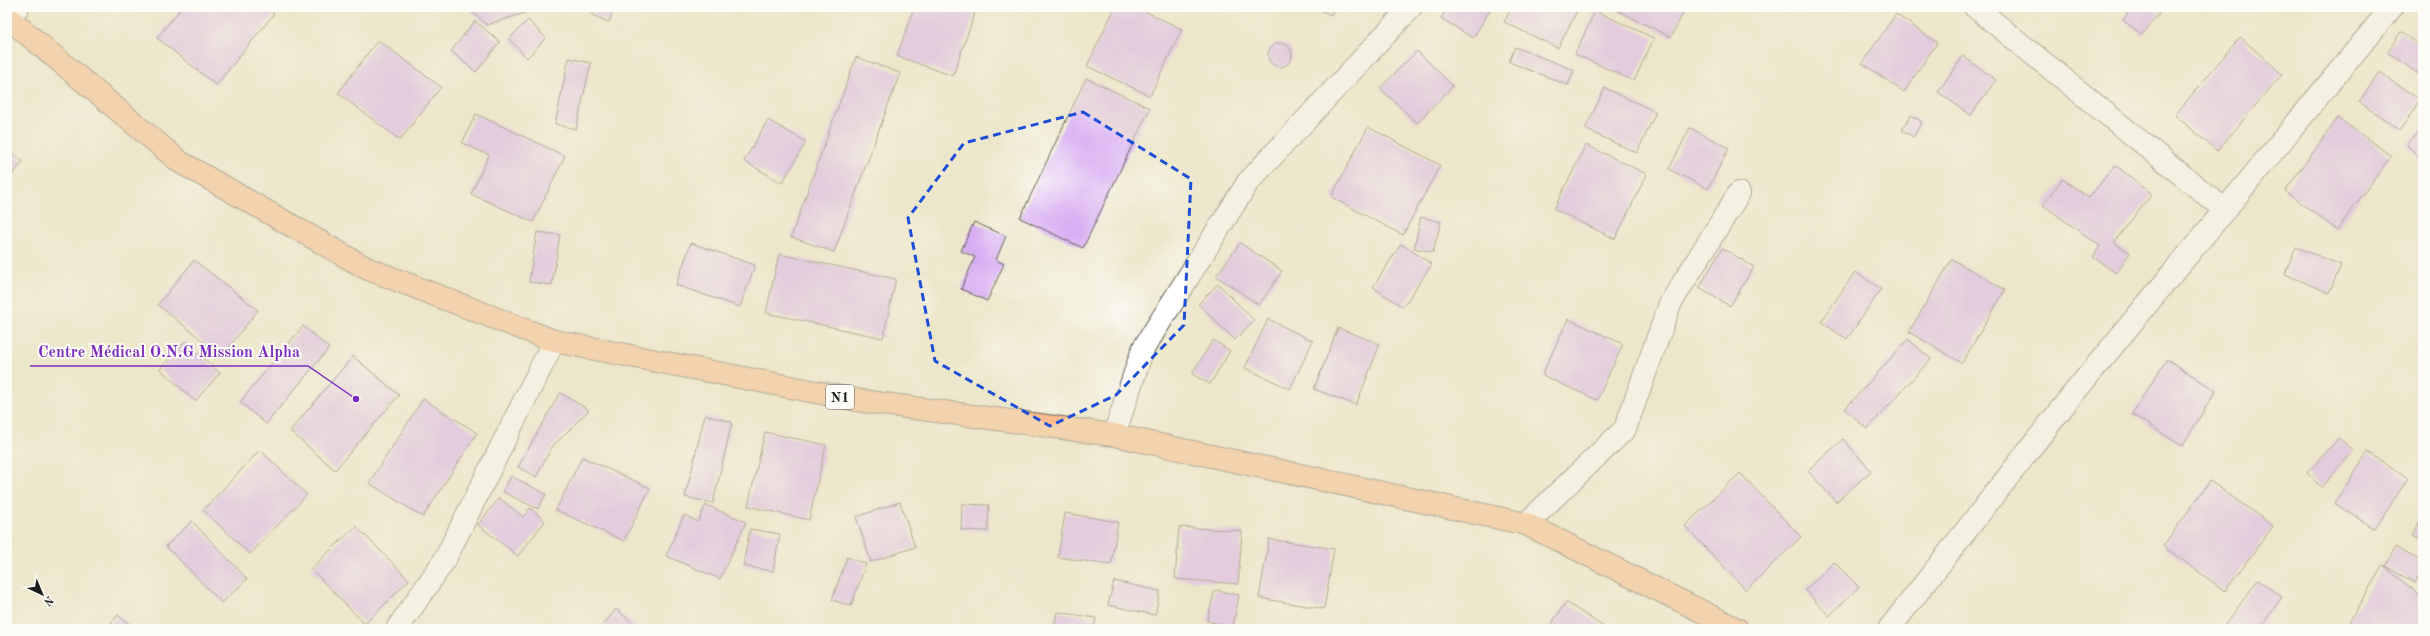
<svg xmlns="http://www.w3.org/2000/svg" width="2430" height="636" font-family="'Old Standard TT',serif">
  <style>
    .building { fill: #d7adf3 }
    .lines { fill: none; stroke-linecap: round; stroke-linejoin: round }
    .minor-casing { stroke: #656359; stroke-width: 24 }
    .highway-casing { stroke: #656359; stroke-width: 24 }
    .minor { stroke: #fff; stroke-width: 22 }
    .highway { stroke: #fbbb8d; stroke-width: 22 }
    .marked { fill: none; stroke: #1d4ed8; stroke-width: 3; stroke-dasharray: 8 5; stroke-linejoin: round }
    .labels { text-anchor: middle; stroke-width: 4; stroke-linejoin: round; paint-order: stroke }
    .shield { fill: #fdfcf7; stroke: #605f5e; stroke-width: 1 }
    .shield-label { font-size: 14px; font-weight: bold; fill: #1c1c1c }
    .leader { fill: none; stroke: #7b2cbf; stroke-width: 1.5 }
    .callout-dot { fill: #7b2cbf; stroke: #fdfcf7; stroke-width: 1.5 }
    .callout-label { font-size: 16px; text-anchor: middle; font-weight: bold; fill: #7b2cbf; stroke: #fdfcf7; stroke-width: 4; stroke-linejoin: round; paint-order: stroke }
  </style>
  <rect width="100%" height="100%" fill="#fdfcf7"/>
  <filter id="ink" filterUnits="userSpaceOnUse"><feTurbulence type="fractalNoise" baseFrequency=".025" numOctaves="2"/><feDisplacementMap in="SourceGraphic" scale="8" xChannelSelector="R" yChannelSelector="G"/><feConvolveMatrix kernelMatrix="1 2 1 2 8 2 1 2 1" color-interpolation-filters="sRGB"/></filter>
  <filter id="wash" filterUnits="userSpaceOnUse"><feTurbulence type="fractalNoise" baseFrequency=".012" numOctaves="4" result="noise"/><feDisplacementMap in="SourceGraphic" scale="16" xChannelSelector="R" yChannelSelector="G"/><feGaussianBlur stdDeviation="0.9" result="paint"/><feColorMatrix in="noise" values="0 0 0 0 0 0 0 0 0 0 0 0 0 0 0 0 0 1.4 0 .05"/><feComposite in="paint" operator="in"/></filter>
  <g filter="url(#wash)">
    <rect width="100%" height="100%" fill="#ece6ca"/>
    <g id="blocks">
      <path class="building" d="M182 7H266L274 14 216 85 157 38Z
        M466 7H534L531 11 487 25Z
        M595 7H615L609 22 592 15Z
        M914 7H977L953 76 897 56Z
        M1115 7H1136L1182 29 1150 96 1087 66Z
        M1313 7H1335L1331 15Z
        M1448 7H1492L1473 38 1441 18Z
        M1512 7H1579L1558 48 1504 22Z
        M1610 7H1686L1671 37Z
        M2132 7H2150L2159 14 2142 35 2123 20Z
        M1595 11 1654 38 1634 81 1575 54Z
        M1896 14 1937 43 1904 92 1862 63Z
        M528 20 546 38 527 58 509 39Z
        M475 21 500 42 476 72 451 51Z
        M2401 32 2423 48V77L2387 52Z
        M2240 37 2282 74 2217 151 2175 115Z
        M378 40 441 87 400 140 338 93Z
        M1268 55a12 12 0 1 1 24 0a12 12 0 1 1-24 0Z
        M1515 47 1574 70 1568 85 1509 62Z
        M1417 51 1453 86 1417 123 1380 88Z
        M1963 56 1996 80 1971 115 1938 92Z
        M856 57 900 73 834 252 791 237Z
        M569 58 591 63 576 129 555 124Z
        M2379 72 2420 100 2400 130 2359 102Z
        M1086 78 1150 108 1083 248 1020 218Z
        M1605 88 1656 112 1637 153 1585 129Z
        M476 114 565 156 533 222 471 194 489 155 462 143Z
        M1911 115 1922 122 1913 137 1902 130Z
        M2338 118 2391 156 2337 230 2285 191Z
        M768 120 806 142 782 183 744 161Z
        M1368 127 1440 165 1403 235 1331 197Z
        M1690 128 1729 148 1708 189 1669 169Z
        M2423 128V162L2406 144Z
        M1586 145 1647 174 1615 239 1554 209Z
        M7 148 23 162 7 181Z
        M2115 165 2152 194 2114 242 2130 253 2116 273 2093 257 2100 246 2043 205 2062 179 2089 198Z
        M1421 217 1441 222 1433 252 1414 248Z
        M974 222 1006 236 996 260 1004 264 987 301 961 289 975 257 961 251Z
        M537 232 560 235 552 285 529 282Z
        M691 243 755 265 740 307 676 285Z
        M1240 243 1282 271 1259 305 1216 276Z
        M1401 244 1432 264 1403 307 1373 287Z
        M2296 247 2341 265 2329 293 2285 274Z
        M1722 248 1754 267 1730 306 1699 288Z
        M779 254 896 279 883 338 766 313Z
        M1952 259 2005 290 1962 363 1909 332Z
        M194 260 258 310 222 356 158 305Z
        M1855 272 1881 289 1847 339 1821 322Z
        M1218 284 1254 320 1235 340 1198 304Z
        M1268 319 1313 341 1290 389 1245 368Z
        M1568 319 1623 344 1597 400 1542 375Z
        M303 326 329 348 266 424 240 402Z
        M1338 328 1380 344 1356 405 1314 389Z
        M1908 339 1931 359 1867 429 1845 409Z
        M1213 340 1230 351 1210 384 1192 374Z
        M185 341 220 373 195 401 160 369Z
        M353 356 399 395 335 470 290 431Z
        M2167 359 2216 391 2182 446 2132 414Z
        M560 393 589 410 552 447 536 477 518 467Z
        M423 399 477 433 423 517 369 483Z
        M705 415 732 422 713 503 685 497Z
        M765 432 826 445 809 520 748 506Z
        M2339 438 2354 451 2321 487 2307 473Z
        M1843 439 1871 471 1836 502 1808 471Z
        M260 450 307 495 250 554 203 510Z
        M2368 452 2408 478 2375 529 2334 503Z
        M582 457 650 488 624 541 556 510Z
        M1740 473 1801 537 1746 590 1685 526Z
        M511 476 546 494 538 509 503 492Z
        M2210 481 2273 526 2225 591 2163 546Z
        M499 498 523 517 530 508 545 521 518 556 478 525Z
        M900 502 915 547 871 562 856 517Z
        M962 504 989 505 988 531 961 530Z
        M706 505 746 522 720 579 666 556 684 515 698 522Z
        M1065 513 1118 522 1111 565 1058 557Z
        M2423 515V542L2412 536Z
        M192 521 247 579 222 603 166 546Z
        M356 526 409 580 365 624 311 569Z
        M1179 527 1242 531 1238 584 1175 579Z
        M750 529 780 534 773 571 743 566Z
        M1269 539 1334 549 1324 609 1259 598Z
        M2396 547 2423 563V569L2415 583 2385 566Z
        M847 557 866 564 851 606 832 600Z
        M1834 562 1859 587 1829 616 1805 590Z
        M2383 565 2423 598V629H2345Z
        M2258 580 2282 597 2259 629H2228L2224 626Z
        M1114 581 1160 591 1155 615 1108 605Z
        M1215 590 1239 595 1233 627 1207 621Z
        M1566 602 1607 629H1548Z
        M616 609 640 629H600Z
        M1057 612 1096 618 1094 629H1054Z
        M118 615 135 629H106Z"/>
    </g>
  </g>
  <g filter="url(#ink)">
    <use href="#blocks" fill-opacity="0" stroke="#656359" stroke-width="1"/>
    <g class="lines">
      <defs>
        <path id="minor" d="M1975 7 2225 210
          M7 18 18 7
          M1114 435 1143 349 1248 182 1411 7
          M1526 524 1625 429 1670 304 1739 193
          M397 629 444 561 554 341
          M1889 629 2069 399 2392 7"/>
        <path id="highway" d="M7 17 180 162 366 268 554 341 862 401 1114 435 1526 524 1737 629"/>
      </defs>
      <use href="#minor" class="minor-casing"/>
      <use href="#highway" class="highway-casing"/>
      <use href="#minor" class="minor"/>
      <use href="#highway" class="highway"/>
    </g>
  </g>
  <path d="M0 0H2430V636H0ZM1083 112 1191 179 1184 325 1116 395 1050 426 935 361 908 218 964 143Z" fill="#ece6ca" fill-opacity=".55" fill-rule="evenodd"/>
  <path class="marked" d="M1083 112 1191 179 1184 325 1116 395 1050 426 935 361 908 218 964 143Z"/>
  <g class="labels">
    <rect class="shield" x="826" y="385" width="28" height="24" rx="3"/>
    <g class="shield-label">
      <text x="840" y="402">N1</text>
    </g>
  </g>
  <path class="leader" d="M356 399L308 366H30"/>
  <circle class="callout-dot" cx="356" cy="399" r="4"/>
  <g class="callout-label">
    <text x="169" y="357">Centre Médical O.N.G Mission Alpha</text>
  </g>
  <rect width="2430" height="636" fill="none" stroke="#fdfcf7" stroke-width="24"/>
  <g transform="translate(42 594) rotate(136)" stroke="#fdfcf7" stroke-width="3" paint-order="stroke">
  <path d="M0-3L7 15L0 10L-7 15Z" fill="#1c1c1c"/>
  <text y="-6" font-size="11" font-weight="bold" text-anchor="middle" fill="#1c1c1c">N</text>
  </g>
</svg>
